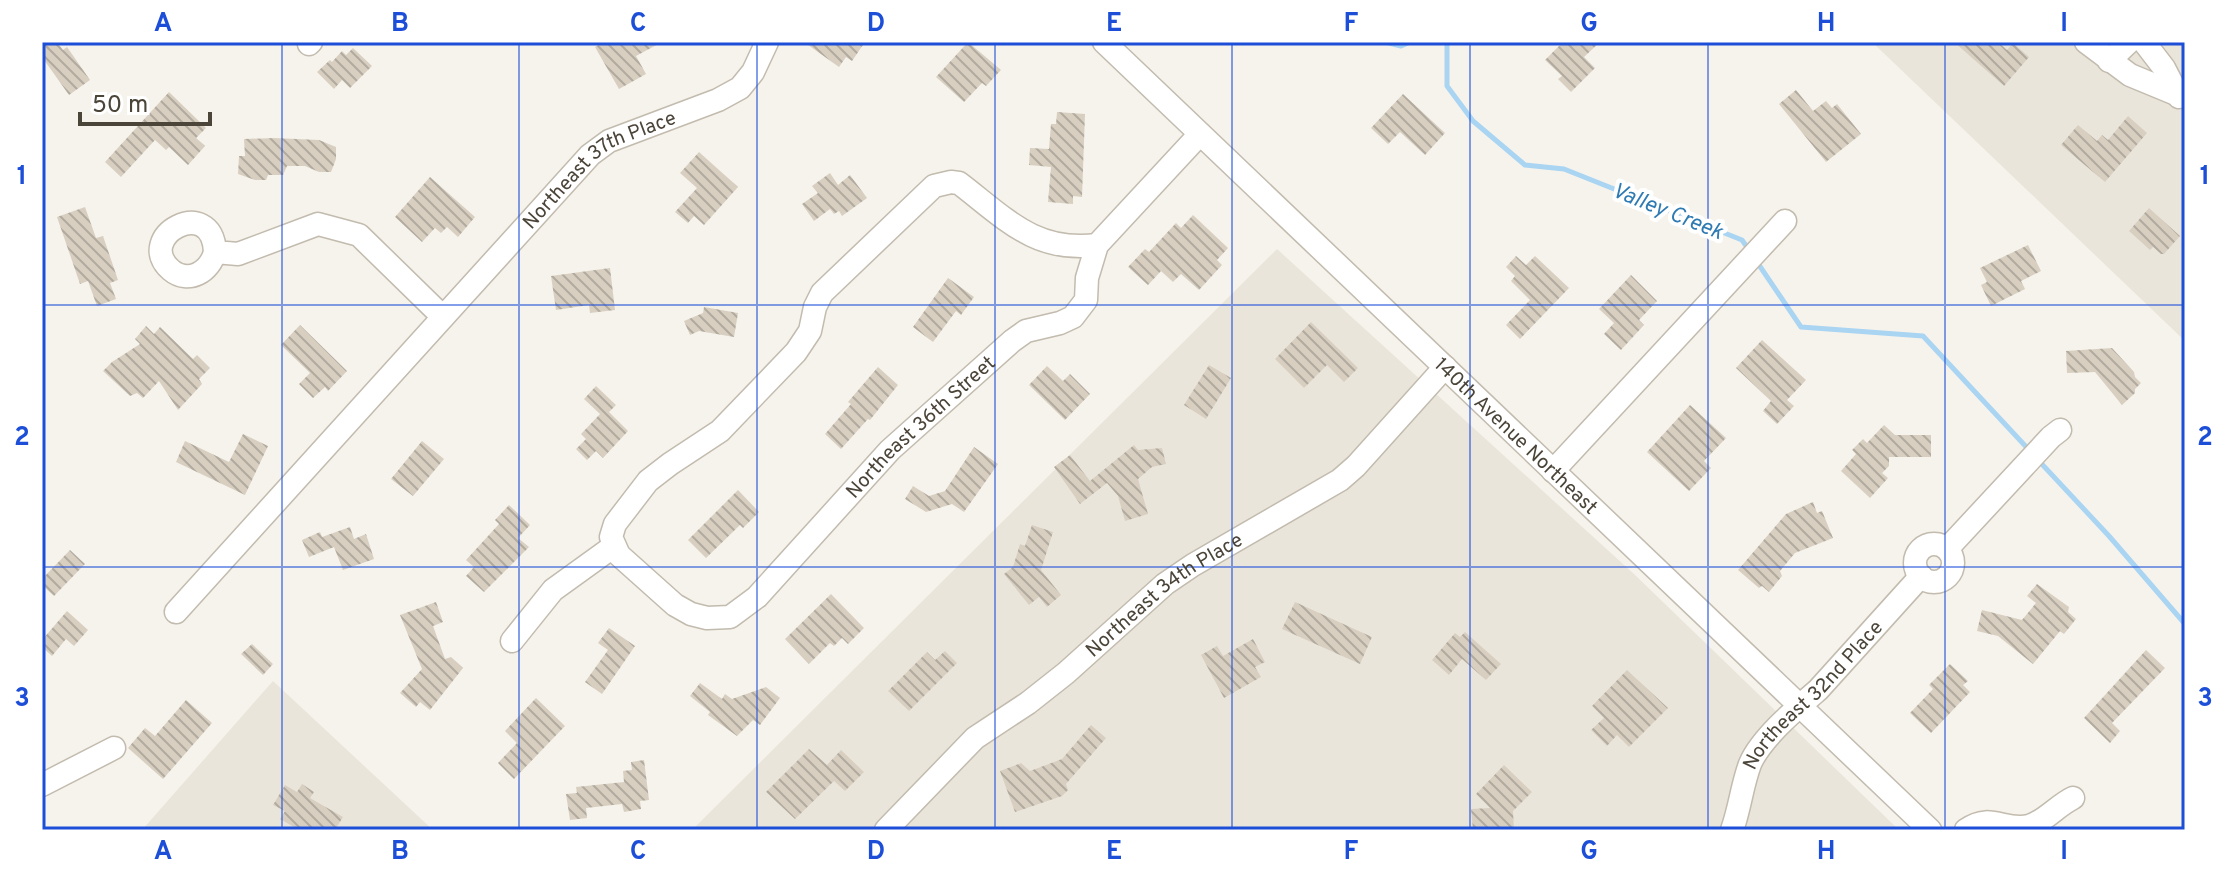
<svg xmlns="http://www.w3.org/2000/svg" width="2227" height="872" font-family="Overpass,sans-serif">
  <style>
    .residential { fill: #eae5da }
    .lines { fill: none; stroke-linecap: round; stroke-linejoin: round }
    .stream { stroke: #a9d4f2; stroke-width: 5 }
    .building { fill: url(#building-back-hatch) }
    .minor-casing { stroke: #c2bbae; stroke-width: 25 }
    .minor { stroke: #fff; stroke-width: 22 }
    .grid { fill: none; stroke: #1d4ed8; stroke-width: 2; stroke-opacity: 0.55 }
    .labels { text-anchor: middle; stroke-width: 8; stroke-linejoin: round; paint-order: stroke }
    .street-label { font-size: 20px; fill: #4b4439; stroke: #fff }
    .water-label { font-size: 22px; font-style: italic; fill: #2e7ab2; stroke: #fff }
    .neatline { fill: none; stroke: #1d4ed8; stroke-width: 3 }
    .grid-label { font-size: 26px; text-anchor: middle; font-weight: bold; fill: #1d4ed8 }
  </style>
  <defs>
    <pattern id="building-back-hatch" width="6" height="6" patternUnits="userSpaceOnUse" patternTransform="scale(2)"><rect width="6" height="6" fill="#d8cfc1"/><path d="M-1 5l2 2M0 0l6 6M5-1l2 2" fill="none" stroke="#b1aa9e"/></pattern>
  </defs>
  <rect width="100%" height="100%" fill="#f6f3ec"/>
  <path class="residential" d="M1872 42H2185V341Z
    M1277 249 1634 574 1899 830H692Z
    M273 681 433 830H142Z"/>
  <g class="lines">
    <path class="stream" d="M1385 42 1401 46 1410 42
      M1444 42 1447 44V86L1473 121 1525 165 1564 169 1742 240 1749 250
      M1757 262 1801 327 1923 336 2030 451
      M2039 461 2109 536 2185 624"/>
  </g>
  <path class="building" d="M49 42H57L63 50 67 47 90 80 69 95 42 57V47Z
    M604 42H662L636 56 646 74 619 89 595 47Z
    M804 42H865L852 61 846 57 839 67Z
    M968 42 1001 70 986 86 982 83 964 102 936 77Z
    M1563 42H1600L1584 57 1595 68 1571 92 1558 79 1562 76 1545 60Z
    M1954 42H1998L2007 50 2013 43 2029 57 2004 86Z
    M353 48 372 66 350 88 342 80 334 89 317 72 330 60 332 62 342 51 346 55Z
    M1796 90 1813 111 1826 101 1832 108 1837 104 1861 134 1826 162 1779 104Z
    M169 92 206 128 196 138 205 146 188 165 169 147 166 150 155 140 121 177 105 162Z
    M1403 94 1445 133 1425 155 1400 132 1388 144 1371 128Z
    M1057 112 1085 114 1082 197 1073 196V204L1048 202 1051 167 1029 165 1030 148 1049 149 1051 124H1056Z
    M2128 116 2147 133 2105 182 2061 145 2078 125 2097 141 2102 135 2108 140Z
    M274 138 319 140 336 147V159L331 172H319L305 166H287L283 175H268L266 180H255L238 174 239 156H245L244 139Z
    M699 152 738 187 704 225 694 216 688 223 675 212 697 188 680 173Z
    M830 173 838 185 850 175 867 198 842 216 839 211 834 214 830 209 814 221 802 204 818 193 812 186Z
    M430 177 475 217 458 237 447 227 441 233 435 228 422 242 395 217Z
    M85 207 96 238 103 236 118 280 110 283 116 299 97 306 88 281 80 284 57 217Z
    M2149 208 2180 236 2164 254H2161L2153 247 2150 250 2129 231Z
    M1193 215 1228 248 1217 260 1222 265 1199 290 1181 274 1173 282 1161 271 1148 285 1128 267 1145 249 1149 252 1176 223 1181 228Z
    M2028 245 2041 271 2021 281 2025 289 1991 306 1981 285 1987 282 1980 268Z
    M1516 256 1526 265 1535 256 1569 288 1520 339 1506 325 1530 300 1511 281 1515 276 1506 267Z
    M610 268 615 310 590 313 589 305 556 310 551 276Z
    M1631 275 1657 301 1639 320 1644 325 1621 350 1604 334 1614 323 1599 309Z
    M948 278 974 297 961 315 956 311 933 342 913 327Z
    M704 307 738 313 734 337 699 331 690 335 684 321 703 313Z
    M1311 322 1358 368 1344 382 1327 365 1304 388 1275 359Z
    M300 325 347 371 328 391 325 387 313 398 299 384 310 373 281 345Z
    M146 326 154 334 160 327 193 359 197 355 210 368 199 379 202 384 178 410 159 381 143 398 137 393 130 396 103 371 112 362 140 344 135 339Z
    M1762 340 1806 380 1787 400 1794 406 1777 424 1763 411 1771 401 1736 368Z
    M2112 348 2134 372 2135 377 2141 383 2135 389V393L2122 405 2095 372 2067 373 2066 351Z
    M1209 365 1231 378 1206 419 1184 405Z
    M1047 366 1063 381 1070 374 1090 394 1065 420 1029 385Z
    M878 367 898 385 870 420 868 419 841 449 825 434 851 404 848 402Z
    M596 386 616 405 609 412 628 431 603 458 596 451 587 460 576 449 586 439 581 434 600 414 584 399Z
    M1690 405 1726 438 1704 461 1711 468 1689 491 1647 452Z
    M1884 425 1895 435H1931V457H1889V466L1882 473 1888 478 1870 498 1841 471 1856 454 1852 450 1863 439 1867 443Z
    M243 434 268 446 245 495 176 462 185 441 229 462Z
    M422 441 444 459 413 496 391 479Z
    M1134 445 1138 450 1162 448 1166 464 1152 467 1138 479 1148 514 1125 521 1118 496 1107 483 1080 504 1054 467 1070 455 1090 481Z
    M974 447 998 464 964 512 952 504 926 512 905 499 913 486 929 496 945 491Z
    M738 490 759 512 743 528 740 525 706 558 688 540Z
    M1813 502 1817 513 1822 511 1833 538 1795 553 1780 571 1782 576 1769 592 1762 586 1759 588 1738 570 1786 514Z
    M509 505 530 525 518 538 529 547 484 592 466 576 474 567 466 560 499 524 495 520Z
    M1032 525 1053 532 1041 570 1061 595 1047 607 1039 597 1029 605 1004 574 1013 567 1020 544 1025 546Z
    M350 527 354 539 366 534 374 559 343 570 334 547 309 557 302 540 320 532 322 537Z
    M70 550 85 564 54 596 42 585V579Z
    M2037 584 2069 607 2068 612 2076 619 2064 634 2060 631 2033 664 1998 636 1977 631 1982 610 2022 620 2036 603 2027 596Z
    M831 594 864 628 848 644 842 638 834 646 830 643 809 664 785 639Z
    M436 602 443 622 433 626 445 659 451 657 463 668 430 710 420 702 416 707 400 693 422 669 400 615Z
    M1295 602 1372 637 1360 664 1282 629Z
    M67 611 88 630 74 646 66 639 52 656 42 647V640Z
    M609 628 635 646 602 694 585 682 608 650 598 643Z
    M1465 632 1501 664 1486 680 1462 659 1449 675 1432 660 1455 633 1460 637Z
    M1253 639 1265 662 1255 667 1261 677 1224 698 1201 655 1217 646 1223 656Z
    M252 644 273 664 263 675 241 654Z
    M2146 650 2165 668 2112 723 2120 731 2110 743 2084 718Z
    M945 651 957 663 909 711 888 691 927 652 935 660Z
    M1950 664 1968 681 1963 685 1970 692 1931 733 1910 713 1933 689 1929 685Z
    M1627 670 1668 708 1629 747 1617 735 1607 746 1591 730 1604 718 1592 706Z
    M700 683 722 699 725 694 732 699 766 687 780 698 760 725 753 720 737 736 708 715 710 712 690 696Z
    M536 698 565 726 514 779 498 763 517 743 505 731Z
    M186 700 212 723 163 779 128 748 145 728 155 736Z
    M1091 725 1106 738 1066 784 1068 790 1062 796 1015 812 1000 771 1021 763 1030 771 1062 759Z
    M809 749 827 765 841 750 864 772 845 791 834 781 795 819 766 792Z
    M644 760 649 800 640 801 641 809 624 812 622 804 586 808 587 818 570 820 566 794 577 793 576 787 624 782 623 771 632 770 631 762Z
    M1504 765 1532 792 1513 811 1514 830H1473L1471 809 1490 808 1476 794Z
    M302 784 314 792 310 798 343 817 335 830H299L280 819 285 811 273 805 285 785 297 792Z"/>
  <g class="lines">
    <defs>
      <g id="minor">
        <path id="s1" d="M1104 42 1930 830"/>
        <path d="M2086 42 2130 75 2176 94"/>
        <path d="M2144 42 2164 68 2179 97"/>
        <path d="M309 44 311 42"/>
        <path d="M2109 61 2129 42"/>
        <path id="s2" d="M1097 245C1035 253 1005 218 959 183L951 182 934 186 822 293 815 307 810 331 796 352 720 431 670 464 648 481 615 524 611 537 619 555 675 605 691 614 707 618 730 617 757 597 890 450 1012 341 1026 331 1060 323 1073 317 1086 300 1087 278 1097 245 1200 134"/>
        <path d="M215 252C210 271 189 285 171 270 133 237 212 193 215 252L238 254 318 224 359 235 443 317"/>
        <path d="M1553 471 1785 221"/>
        <circle cx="1934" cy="563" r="19"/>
        <path d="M1947 549 2051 437 2060 430"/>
        <path id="s3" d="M176 612 590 155 609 141 718 100 740 88 753 72 767 42"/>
        <path d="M512 641 553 590 614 546"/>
        <path d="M42 785 114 748"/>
        <path id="s4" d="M886 830 975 738 1028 703 1066 673 1165 584 1193 565 1340 480 1356 466 1445 367"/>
        <path id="s5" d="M1732 830C1740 808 1742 785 1750 764 1761 738 1797 708 1818 690L1921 576"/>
        <path d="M1966 830C1991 812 2004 832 2029 826 2044 822 2058 805 2073 798"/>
      </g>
    </defs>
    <use href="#minor" class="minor-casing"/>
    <use href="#minor" class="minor"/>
  </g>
  <path class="grid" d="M282 42V830M519 42V830M757 42V830M995 42V830M1232 42V830M1470 42V830M1708 42V830M1945 42V830M42 305H2185M42 567H2185"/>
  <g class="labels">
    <g class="street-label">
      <text dy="7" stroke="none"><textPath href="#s3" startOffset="616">Northeast 37th Place</textPath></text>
      <text dy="7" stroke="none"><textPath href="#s2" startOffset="1090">Northeast 36th Street</textPath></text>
      <text dy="7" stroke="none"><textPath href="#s1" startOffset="570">140th Avenue Northeast</textPath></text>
      <text dy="7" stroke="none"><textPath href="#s4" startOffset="366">Northeast 34th Place</textPath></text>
      <text dy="7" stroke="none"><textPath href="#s5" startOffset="162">Northeast 32nd Place</textPath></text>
    </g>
    <g class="water-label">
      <text transform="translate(1668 210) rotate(22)" y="8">Valley Creek</text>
    </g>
  </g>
  <rect width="2227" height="872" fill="none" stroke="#ffffff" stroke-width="88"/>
  <path d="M80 112v12h130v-12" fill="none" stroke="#4b4439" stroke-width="4"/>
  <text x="92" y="112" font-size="24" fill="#4b4439" stroke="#ffffff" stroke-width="6" paint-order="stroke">50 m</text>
  <rect x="44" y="44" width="2139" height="784" class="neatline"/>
  <g class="grid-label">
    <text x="163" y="31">A</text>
    <text x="400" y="31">B</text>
    <text x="638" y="31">C</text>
    <text x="876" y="31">D</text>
    <text x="1114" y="31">E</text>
    <text x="1351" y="31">F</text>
    <text x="1589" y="31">G</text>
    <text x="1826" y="31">H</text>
    <text x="2064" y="31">I</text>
    <text x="22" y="184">1</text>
    <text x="2205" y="184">1</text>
    <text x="22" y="445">2</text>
    <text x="2205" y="445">2</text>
    <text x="22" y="706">3</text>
    <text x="2205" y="706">3</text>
    <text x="163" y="859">A</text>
    <text x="400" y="859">B</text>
    <text x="638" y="859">C</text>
    <text x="876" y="859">D</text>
    <text x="1114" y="859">E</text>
    <text x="1351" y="859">F</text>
    <text x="1589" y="859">G</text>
    <text x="1826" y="859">H</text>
    <text x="2064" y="859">I</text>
  </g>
</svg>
